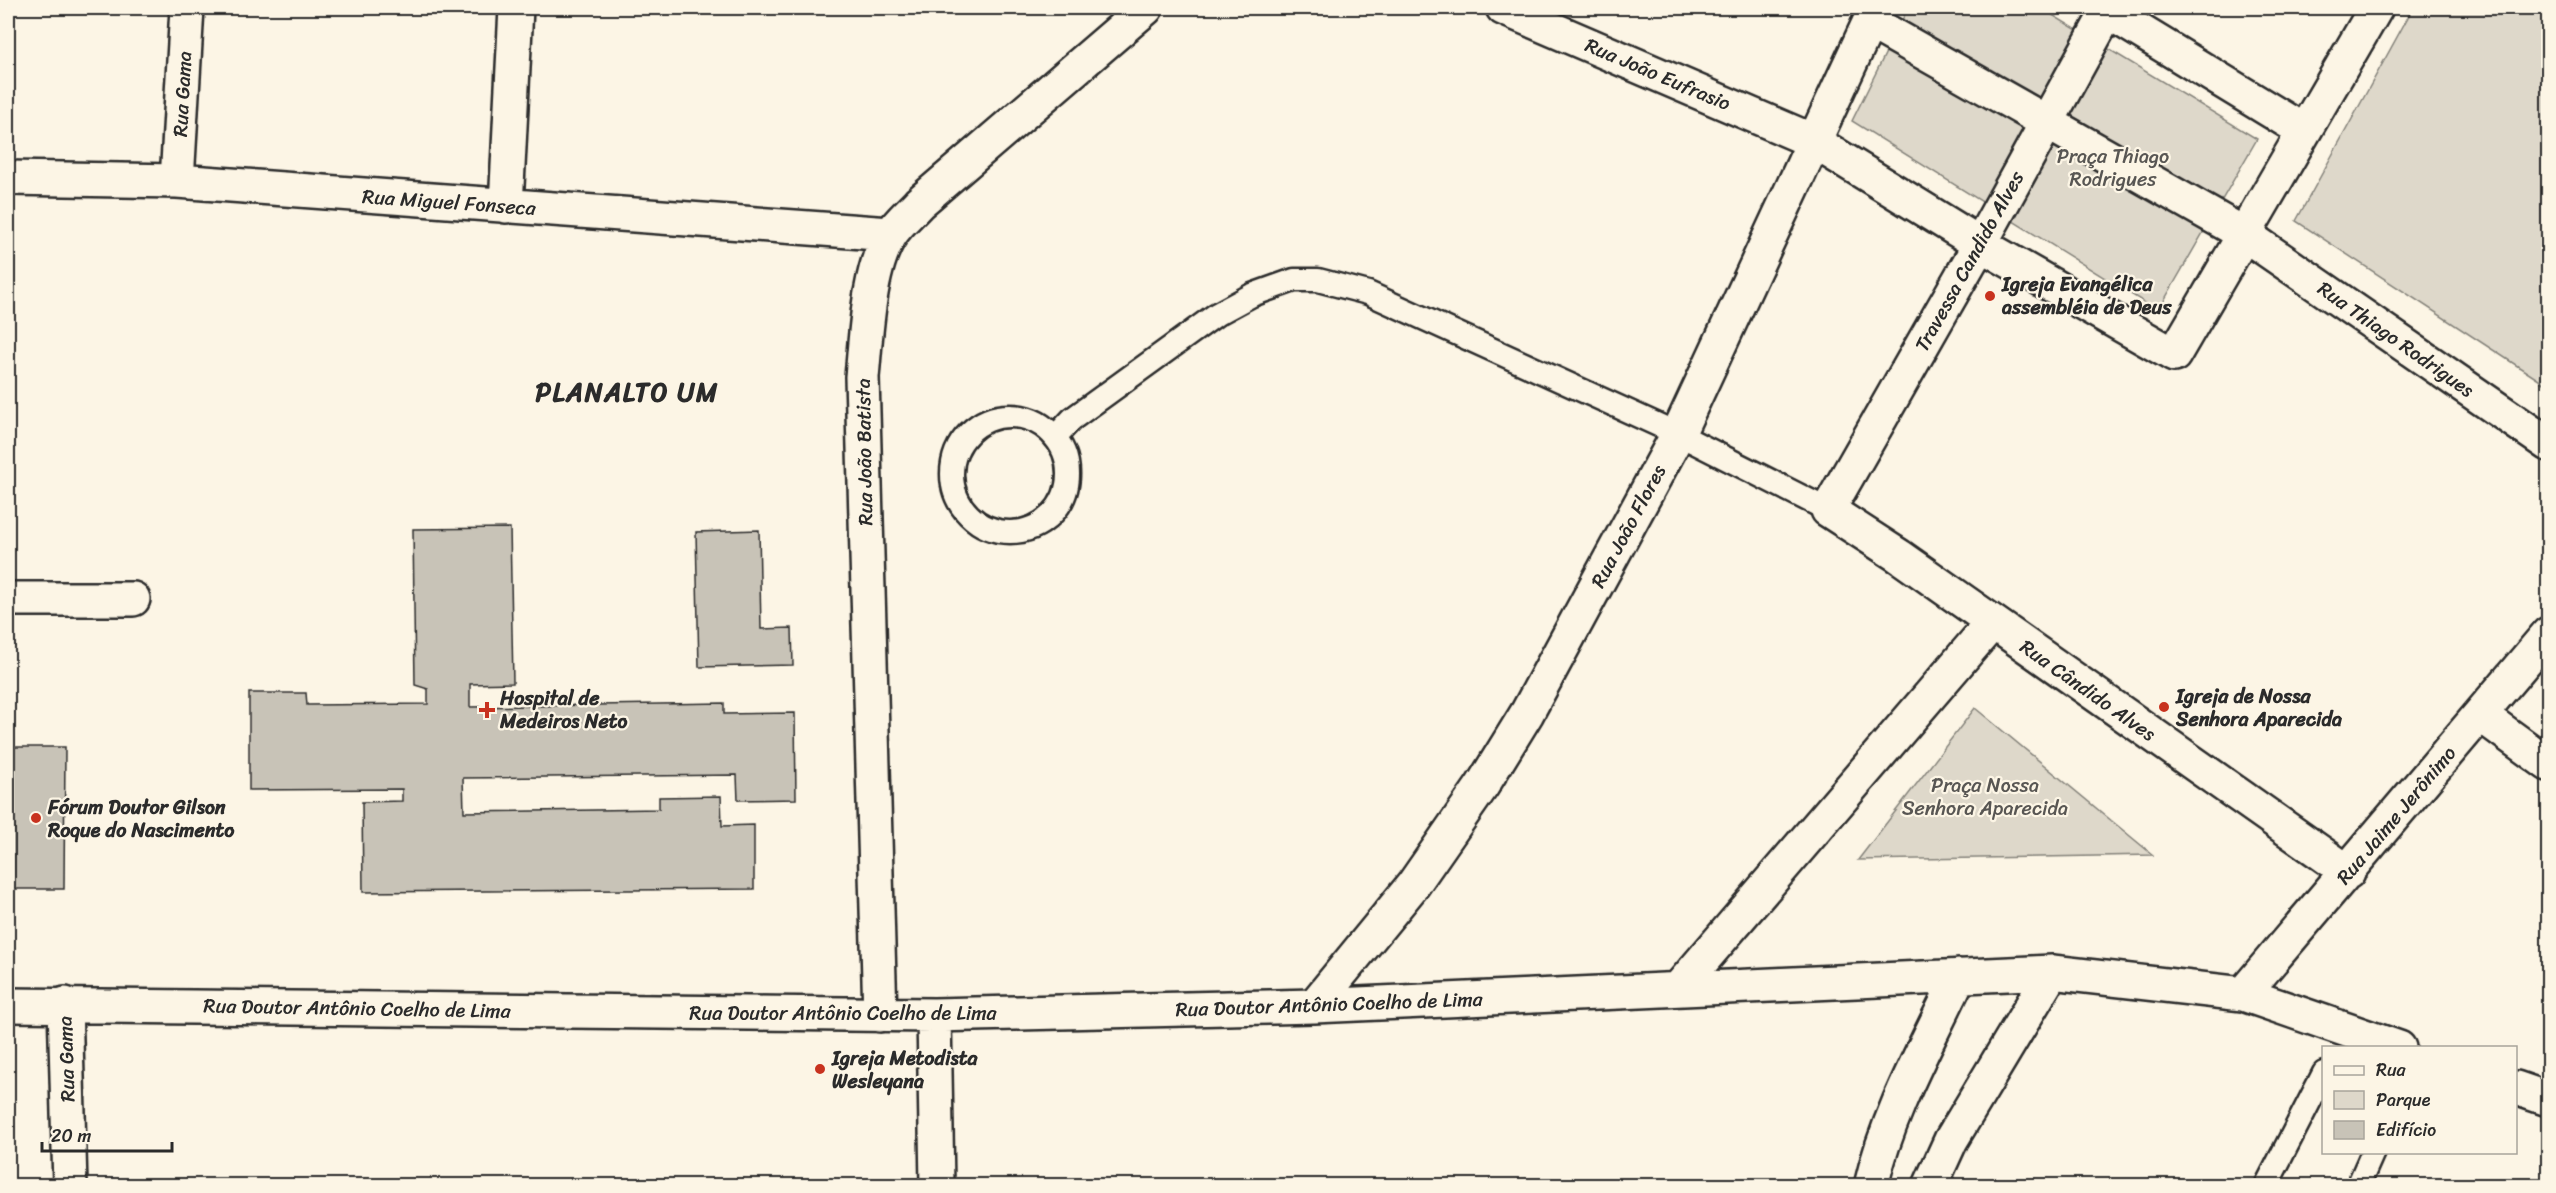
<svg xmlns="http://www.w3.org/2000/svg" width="2556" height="1193" font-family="Sriracha,sans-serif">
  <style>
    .green { fill: #ded8ca; stroke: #84827a; stroke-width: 1.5 }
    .building { fill: #c8c3b7; stroke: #2b2b2b; stroke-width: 1.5 }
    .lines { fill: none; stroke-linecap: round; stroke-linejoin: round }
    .service-casing { stroke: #2b2b2b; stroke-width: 27 }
    .minor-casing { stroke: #2b2b2b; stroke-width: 38 }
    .service { stroke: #fcf5e5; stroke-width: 22 }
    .minor { stroke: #fcf5e5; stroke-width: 33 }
    .poi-dot { fill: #c8321e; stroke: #fcf5e5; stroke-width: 2 }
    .labels { text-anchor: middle; stroke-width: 4.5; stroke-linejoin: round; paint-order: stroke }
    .street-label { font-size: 20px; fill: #2b2b2b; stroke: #fcf5e5 }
    .park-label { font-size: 20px; fill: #585653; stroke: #fcf5e5 }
    .poi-label { font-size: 20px; font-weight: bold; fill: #2b2b2b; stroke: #fcf5e5; text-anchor: start }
    .district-label { font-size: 26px; font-weight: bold; letter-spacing: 1.5px; fill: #2b2b2b; stroke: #fcf5e5 }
  </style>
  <rect width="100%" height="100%" fill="#fcf5e5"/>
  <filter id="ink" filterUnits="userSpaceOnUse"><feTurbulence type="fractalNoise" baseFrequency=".0167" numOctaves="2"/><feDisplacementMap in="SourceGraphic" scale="12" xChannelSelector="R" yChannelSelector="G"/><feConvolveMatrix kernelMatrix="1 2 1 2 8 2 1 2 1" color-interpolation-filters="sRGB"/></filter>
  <g filter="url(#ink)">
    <path class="green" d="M1908 8H2041L2257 139 2158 311 1852 121Z
      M2413 8H2548V386L2296 221Z
      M1975 708 2153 855 1858 860Z"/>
    <path class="building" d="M510 528 513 683 470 684V707L724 703V714L795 713 796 799 738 800 737 775 463 778 464 812 659 809V797L721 796 722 826 754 825V889L363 892 362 802 402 801V789L249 790V693H306L307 705 428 704V689L415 685 413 529Z
      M759 530 761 629 792 628 793 665 699 667 696 532Z
      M8 747H65L64 889H8Z"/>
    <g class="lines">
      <defs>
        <path id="service" d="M952 474a58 58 0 1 1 116 0a58 58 0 1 1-116 0Z
          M1055 437 1072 419 1217 314 1252 295 1294 280H1318L1368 293 1678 434 1828 510
          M2266 1186 2324 1073
          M2358 1186 2373 1152"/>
        <path id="minor" d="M1503 8 1813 141 1980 244 2174 355 2376 8
          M2102 8 2304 131
          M2108 11 1980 244 1828 510 1899 556 2348 872
          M1870 22 2244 234 2548 444
          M8 178 177 181 890 234
          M177 181 187 8
          M506 206 516 8
          M8 599H133
          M2481 715 2548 764
          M1678 989 1992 623
          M2243 994 2548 634
          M65 1004 70 1186
          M8 1005 934 1015 1314 1006 2052 972 2243 994 2399 1048
          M1314 1006 1413 885 1482 786 1527 713 1678 434 1876 8
          M880 1015 862 377C866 337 868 268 891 234 898 223 910 213 919 203L1146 8
          M934 1015 937 1186
          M2516 1088 2548 1099
          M1871 1186C1888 1112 1927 1044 1959 976
          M1930 1186 1951 1140 2052 972"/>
      </defs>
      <use href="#service" class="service-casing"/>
      <use href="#minor" class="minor-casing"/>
      <use href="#service" class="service"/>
      <use href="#minor" class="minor"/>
    </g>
  </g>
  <g class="poi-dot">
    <circle cx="1990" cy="296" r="6"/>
    <circle cx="2164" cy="707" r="6"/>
    <path d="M484 701h6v6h6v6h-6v6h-6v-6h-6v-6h6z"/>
    <circle cx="36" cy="818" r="6"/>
    <circle cx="820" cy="1069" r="6"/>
  </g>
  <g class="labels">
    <g class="street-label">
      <text transform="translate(1658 74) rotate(23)" y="7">Rua João Eufrasio</text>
      <text transform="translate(182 94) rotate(-87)" y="7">Rua Gama</text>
      <text transform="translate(449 202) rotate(4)" y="7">Rua Miguel Fonseca</text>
      <text transform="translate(1969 261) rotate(-61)" y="7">Travessa Candido Alves</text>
      <text transform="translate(2396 339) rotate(35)" y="7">Rua Thiago Rodrigues</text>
      <text transform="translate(864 452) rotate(-91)" y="7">Rua João Batista</text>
      <text transform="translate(1628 526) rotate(-62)" y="7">Rua João Flores</text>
      <text transform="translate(2088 690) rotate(35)" y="7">Rua Cândido Alves</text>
      <text transform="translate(2396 815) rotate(-50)" y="7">Rua Jaime Jerônimo</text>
      <text transform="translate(1329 1004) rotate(-2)" y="7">Rua Doutor Antônio Coelho de Lima</text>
      <text transform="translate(357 1008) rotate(1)" y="7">Rua Doutor Antônio Coelho de Lima</text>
      <text x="843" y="1020">Rua Doutor Antônio Coelho de Lima</text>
      <text transform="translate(66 1059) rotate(-92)" y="7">Rua Gama</text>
    </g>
    <g class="park-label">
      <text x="2113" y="163">Praça Thiago<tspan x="2113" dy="23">Rodrigues</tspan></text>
      <text x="1985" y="792">Praça Nossa<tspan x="1985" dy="23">Senhora Aparecida</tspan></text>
    </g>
    <g class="poi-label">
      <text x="2002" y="291">Igreja Evangélica<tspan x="2002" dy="23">assembléia de Deus</tspan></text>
      <text x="2176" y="703">Igreja de Nossa<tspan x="2176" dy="23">Senhora Aparecida</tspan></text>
      <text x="500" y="705">Hospital de<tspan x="500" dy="23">Medeiros Neto</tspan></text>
      <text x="48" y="814">Fórum Doutor Gilson<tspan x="48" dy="23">Roque do Nascimento</tspan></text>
      <text x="832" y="1065">Igreja Metodista<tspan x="832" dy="23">Wesleyana</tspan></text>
    </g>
    <g class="district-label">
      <text x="627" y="401">PLANALTO UM</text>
    </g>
  </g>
  <rect width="2556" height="1193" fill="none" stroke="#fcf5e5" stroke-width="30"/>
  <rect x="15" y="15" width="2526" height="1163" fill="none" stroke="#2b2b2b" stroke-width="2" filter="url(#ink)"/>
  <rect x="2322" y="1046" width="195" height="108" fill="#fcf5e5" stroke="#a8a49b" stroke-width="1.5"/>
  <rect x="2334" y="1066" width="30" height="9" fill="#fcf5e5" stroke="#a8a49b" stroke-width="1.5"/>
  <text x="2376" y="1076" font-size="18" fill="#2b2b2b">Rua</text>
  <rect x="2334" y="1091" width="30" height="18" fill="#ded8ca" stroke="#a8a49b" stroke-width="1.5"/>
  <text x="2376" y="1106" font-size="18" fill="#2b2b2b">Parque</text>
  <rect x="2334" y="1121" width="30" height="18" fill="#c8c3b7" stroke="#a8a49b" stroke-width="1.5"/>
  <text x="2376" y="1136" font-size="18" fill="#2b2b2b">Edifício</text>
  <path d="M42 1142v9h130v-9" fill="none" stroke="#2b2b2b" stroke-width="3"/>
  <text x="51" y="1142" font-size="18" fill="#2b2b2b" stroke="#fcf5e5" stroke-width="4.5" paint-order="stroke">20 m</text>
</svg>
